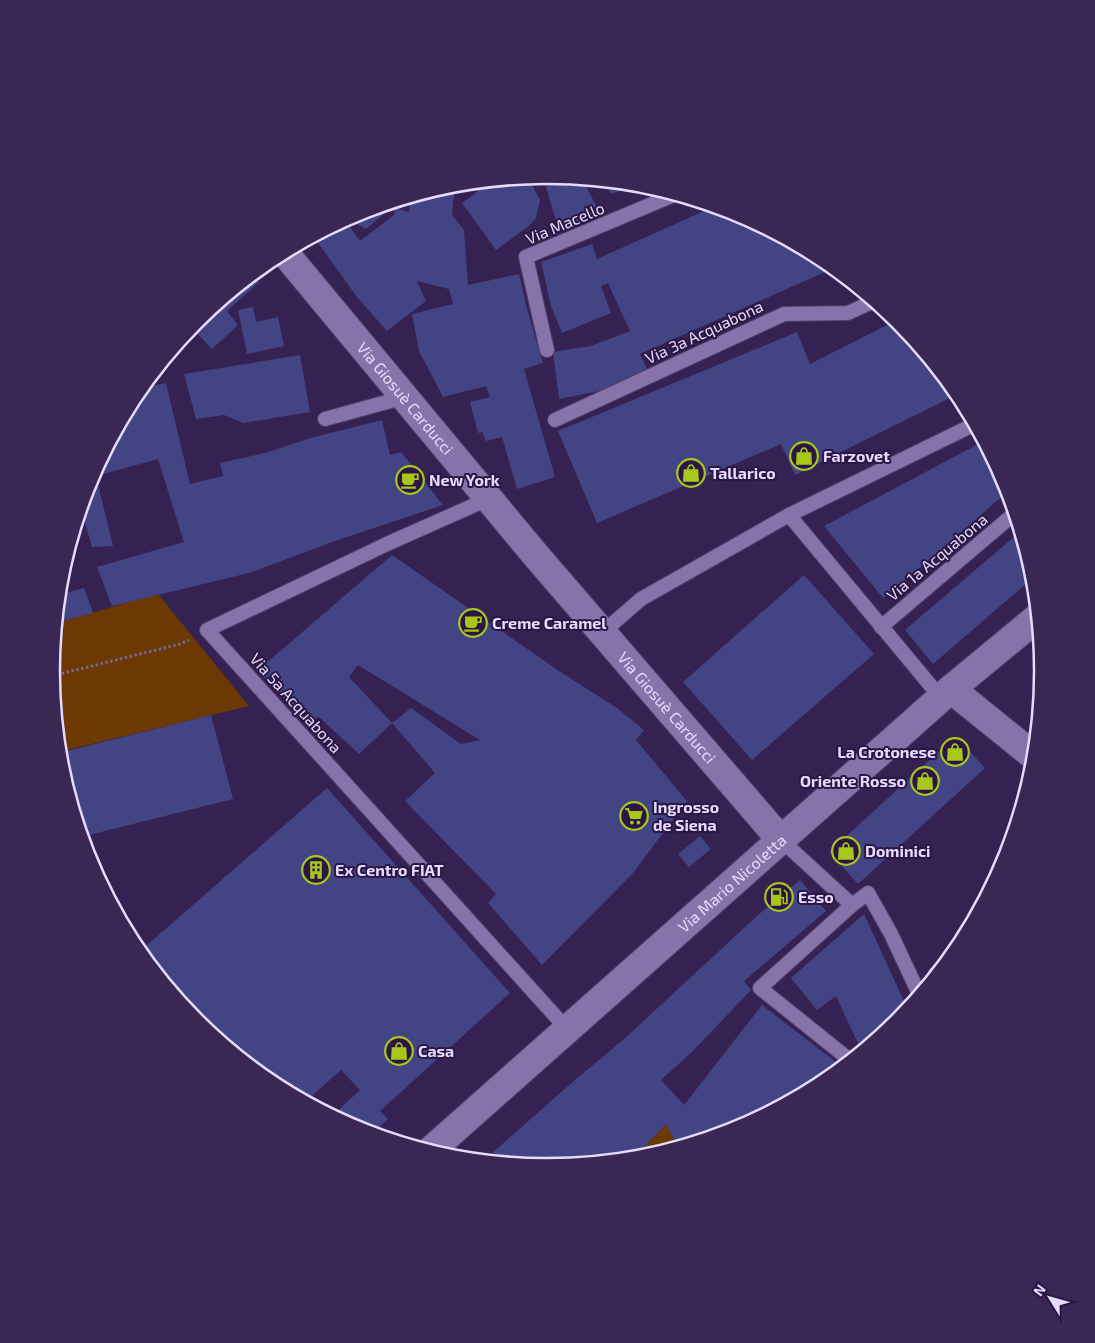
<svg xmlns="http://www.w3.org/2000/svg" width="1095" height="1343" font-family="'Exo 2',sans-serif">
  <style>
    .green { fill: #6b3901 }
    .building { fill: #434484 }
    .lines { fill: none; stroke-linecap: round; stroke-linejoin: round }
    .service-casing { stroke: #513f69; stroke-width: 16 }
    .minor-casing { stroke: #513f69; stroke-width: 30 }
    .path { stroke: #776791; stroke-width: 3; stroke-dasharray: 2.5 2.5; stroke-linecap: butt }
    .service { stroke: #8773aa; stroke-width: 14 }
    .minor { stroke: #8773aa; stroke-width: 28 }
    .labels { text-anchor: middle; stroke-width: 4; stroke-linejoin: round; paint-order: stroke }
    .street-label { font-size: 16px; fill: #e5dbfa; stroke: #2b1746 }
    .poi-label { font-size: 16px; font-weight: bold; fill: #e5dbfa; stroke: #2b1746; text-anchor: start }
    .rim { fill: none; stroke: #e5dbfa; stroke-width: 2.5 }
  </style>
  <rect width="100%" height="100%" fill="#352252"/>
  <path class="green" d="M158 594 249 706 59 752 51 671 56 623C90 614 124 603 158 594Z
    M666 1124 678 1148 644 1158 633 1159Z"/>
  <path class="building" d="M541 176 582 179 601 215 559 230 544 181Z
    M528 177 540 200 536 218 529 226 496 250 462 203 478 191 472 183Z
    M606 181 619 182 638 184 611 194Z
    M455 184 452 215 464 230 468 285 519 274 527 309 543 363 524 369 555 477 517 489 502 437 486 441 482 432 478 433 470 402 490 397 486 386 443 397 419 351 412 314 453 304 449 289 417 281 426 301 387 331 357 297 318 243 347 223 360 241 394 215 395 208 409 212 410 197Z
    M388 204 390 209 366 229 347 219 358 213Z
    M715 206 738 213 823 259 834 268 640 354 647 369 599 391 559 399 553 352 591 346 630 331 608 283 601 286 611 313 562 333 551 306 541 262 592 244 597 259Z
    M252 275 259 282 227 311 238 325 212 349 197 333 188 342 183 337 197 320Z
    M253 307 256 322 278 317 284 346 247 354 238 310Z
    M897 320 958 394 795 475 781 444 597 523 558 431 797 332 810 364Z
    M178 343 182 347 159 369 158 368Z
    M300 355 310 412 243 423 224 415 196 419 184 374Z
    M166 383 190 484 223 476 220 463 265 453 314 437 382 420 390 455 401 452 443 505 338 540 249 573 112 606 97 567 184 542 158 459 96 476 113 546 92 547 81 509 89 481 135 396 141 388Z
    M984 441 1006 482 1009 490 948 544 883 598 824 526Z
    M1021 531 1034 577 933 664 905 630Z
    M392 555 559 671 617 708 644 730 636 740 687 801 633 873 542 965 488 903 496 894 405 801 435 773 392 723 411 708 461 744 480 740 358 665 349 677 392 723 359 754 318 716 311 725 257 671Z
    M804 575 874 654 752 760 683 682Z
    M84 588 93 613 56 623 59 595Z
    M211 715 233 799 81 837 61 768 59 753Z
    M956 736 985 768 858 884 829 852Z
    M327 788 510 993 380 1111 388 1119 372 1134 357 1130 332 1116 360 1090 341 1070 305 1102 272 1084 196 1022 139 952Z
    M700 836 711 849 689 867 678 854Z
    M800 880 826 911 744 981 751 990 693 1051 661 1080 684 1105 762 1005 836 1062 820 1086 737 1130 678 1148 666 1124 633 1159 547 1168 483 1161 575 1080 624 1039 758 915Z
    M864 914 908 1010 898 1023 862 1052 836 996 817 1010 791 978Z
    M965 938 960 947 933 980 928 970Z"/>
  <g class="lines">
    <defs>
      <path id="service" d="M547 350 526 257 676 194
        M325 419 405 397
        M555 420 784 314 848 313 874 301
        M488 499 389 543 207 630 567 1029
        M789 515 941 698
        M881 627 1015 513
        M603 632 641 599 789 515 975 424
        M781 840 852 905 868 893 891 934 920 996
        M850 1062 851 1061 760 988 852 905"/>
      <g id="minor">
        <path id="s1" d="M284 252 533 552 781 840"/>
        <path d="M951 689 1035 757"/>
        <path id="s2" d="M429 1152 951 689 1038 617"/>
      </g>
    </defs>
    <use href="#service" class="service-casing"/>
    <use href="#minor" class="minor-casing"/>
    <path class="path" d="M52 676 180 644 189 640"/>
    <use href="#service" class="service"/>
    <use href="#minor" class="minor"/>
  </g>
  <defs>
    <symbol id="shop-ring" viewBox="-11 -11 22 22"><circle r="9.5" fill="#2b1746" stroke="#a9c71a" stroke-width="1.5"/><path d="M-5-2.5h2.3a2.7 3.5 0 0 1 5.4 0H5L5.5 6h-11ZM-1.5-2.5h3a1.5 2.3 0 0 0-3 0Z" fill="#a9c71a"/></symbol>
    <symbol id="cafe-ring" viewBox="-11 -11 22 22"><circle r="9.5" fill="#2b1746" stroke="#a9c71a" stroke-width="1.5"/><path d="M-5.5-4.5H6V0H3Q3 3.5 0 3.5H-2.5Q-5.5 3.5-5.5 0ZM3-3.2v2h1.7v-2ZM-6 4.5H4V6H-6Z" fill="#a9c71a"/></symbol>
    <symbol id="supermarket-ring" viewBox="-11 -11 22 22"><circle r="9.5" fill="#2b1746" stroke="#a9c71a" stroke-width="1.5"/><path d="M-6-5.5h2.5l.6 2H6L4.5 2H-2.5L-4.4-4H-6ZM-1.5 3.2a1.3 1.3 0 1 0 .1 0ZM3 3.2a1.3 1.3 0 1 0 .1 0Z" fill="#a9c71a"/></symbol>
    <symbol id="building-ring" viewBox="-11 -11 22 22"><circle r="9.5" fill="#2b1746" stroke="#a9c71a" stroke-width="1.5"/><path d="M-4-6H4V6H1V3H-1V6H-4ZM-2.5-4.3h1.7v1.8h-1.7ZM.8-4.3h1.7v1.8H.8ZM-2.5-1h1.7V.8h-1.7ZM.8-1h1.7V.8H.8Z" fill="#a9c71a"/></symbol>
    <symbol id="fuel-ring" viewBox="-11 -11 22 22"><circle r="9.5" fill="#2b1746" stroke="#a9c71a" stroke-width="1.5"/><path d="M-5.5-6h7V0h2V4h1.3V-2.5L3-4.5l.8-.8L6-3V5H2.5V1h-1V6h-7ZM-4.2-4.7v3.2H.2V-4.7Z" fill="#a9c71a"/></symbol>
  </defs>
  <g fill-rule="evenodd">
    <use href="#shop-ring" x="788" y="440" width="32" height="32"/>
    <use href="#shop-ring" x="675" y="457" width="32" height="32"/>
    <use href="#cafe-ring" x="394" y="464" width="32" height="32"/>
    <use href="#cafe-ring" x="457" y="607" width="32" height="32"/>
    <use href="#shop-ring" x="939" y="736" width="32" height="32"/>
    <use href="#shop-ring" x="909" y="765" width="32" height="32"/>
    <use href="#supermarket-ring" x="618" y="800" width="32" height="32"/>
    <use href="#shop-ring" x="830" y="835" width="32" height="32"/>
    <use href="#building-ring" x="300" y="854" width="32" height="32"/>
    <use href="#fuel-ring" x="763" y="881" width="32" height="32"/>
    <use href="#shop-ring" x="383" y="1035" width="32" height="32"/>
  </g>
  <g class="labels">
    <g class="street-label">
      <text transform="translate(565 223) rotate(-23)" y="6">Via Macello</text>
      <text transform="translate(704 332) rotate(-25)" y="6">Via 3a Acquabona</text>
      <text dy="6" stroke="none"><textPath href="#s1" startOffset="190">Via Giosuè Carducci</textPath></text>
      <text transform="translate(937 557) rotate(-40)" y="6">Via 1a Acquabona</text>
      <text transform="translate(296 703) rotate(48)" y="6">Via 5a Acquabona</text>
      <text dy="6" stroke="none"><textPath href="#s1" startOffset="595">Via Giosuè Carducci</textPath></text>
      <text dy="6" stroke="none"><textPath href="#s2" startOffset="405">Via Mario Nicoletta</textPath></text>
    </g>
    <g class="poi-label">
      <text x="823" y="462">Farzovet</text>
      <text x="710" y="479">Tallarico</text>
      <text x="429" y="486">New York</text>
      <text x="492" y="629">Creme Caramel</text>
      <text x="936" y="758" text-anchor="end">La Crotonese</text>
      <text x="906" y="787" text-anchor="end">Oriente Rosso</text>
      <text x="653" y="813">Ingrosso<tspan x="653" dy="18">de Siena</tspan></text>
      <text x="865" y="857">Dominici</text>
      <text x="335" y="876">Ex Centro FIAT</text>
      <text x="798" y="903">Esso</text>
      <text x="418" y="1057">Casa</text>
    </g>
  </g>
  <path d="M0 0H1095V1343H0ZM60 671a487 487 0 1 1 974 0a487 487 0 1 1-974 0Z" fill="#3a2754" fill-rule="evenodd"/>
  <path class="rim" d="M60 671a487 487 0 1 1 974 0a487 487 0 1 1-974 0Z"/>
  <g transform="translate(1050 1298) rotate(307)" stroke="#2b1746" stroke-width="4" paint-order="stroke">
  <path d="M0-4L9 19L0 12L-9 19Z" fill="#e5dbfa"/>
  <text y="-8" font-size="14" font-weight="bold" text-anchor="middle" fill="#e5dbfa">N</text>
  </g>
</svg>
